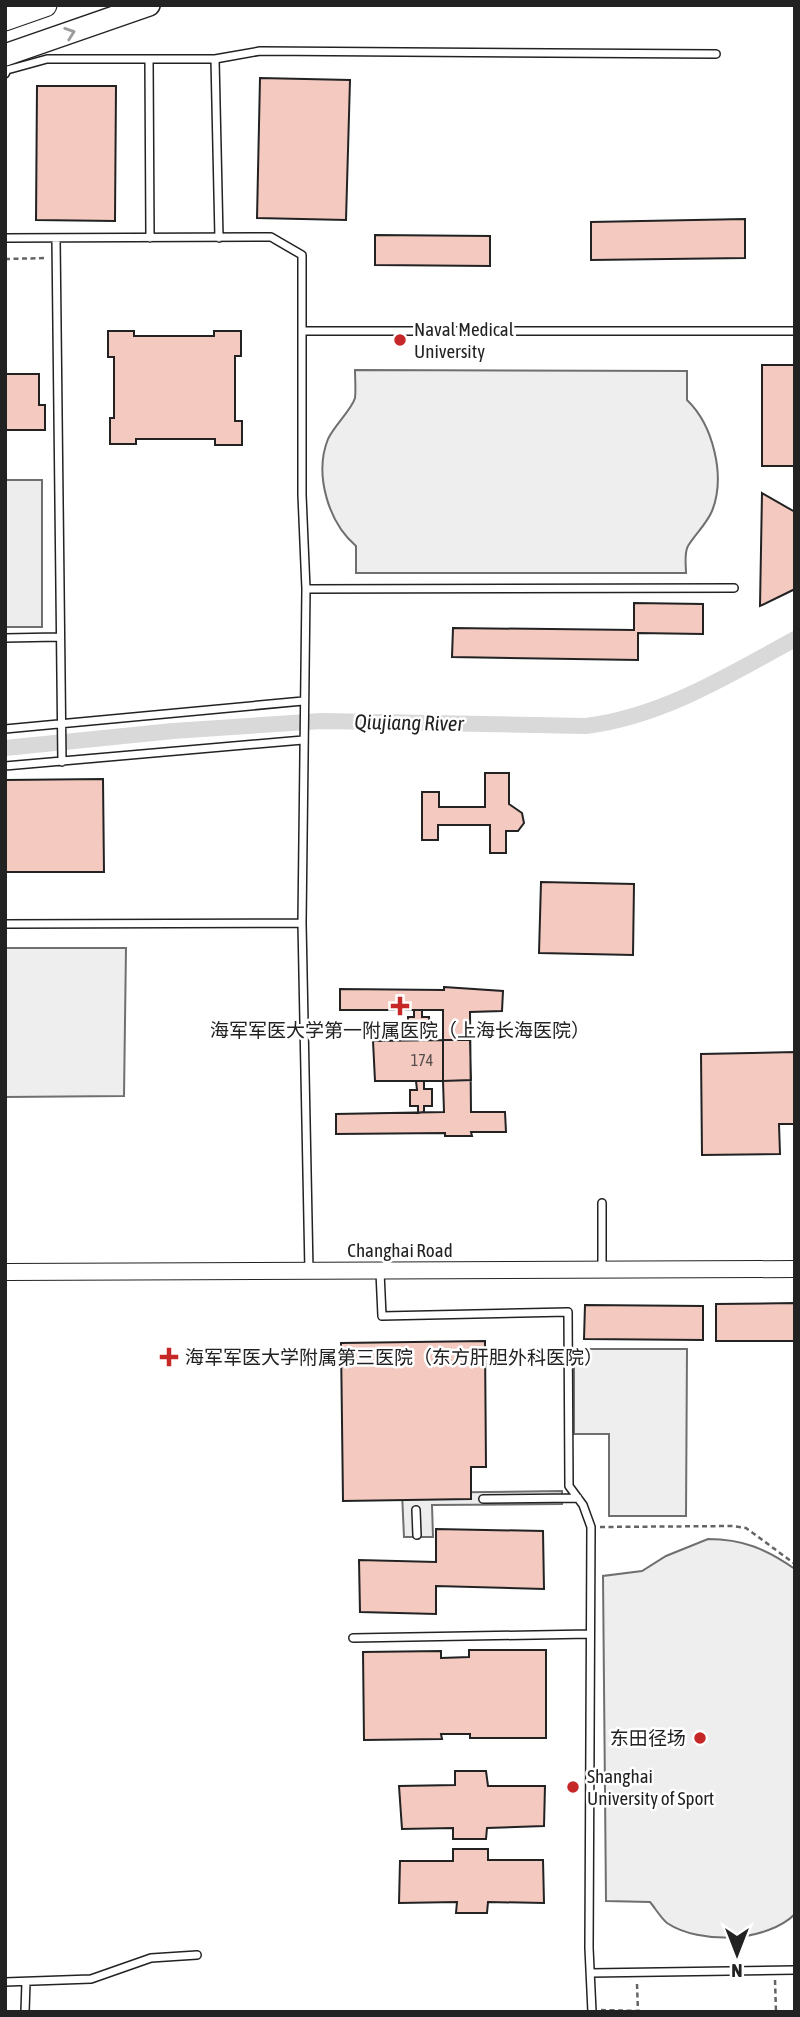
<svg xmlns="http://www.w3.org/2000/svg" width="800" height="2017" font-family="'Asap Condensed','Noto Sans SC',sans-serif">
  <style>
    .green { fill: #eee; stroke: #6f6f6f; stroke-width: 2 }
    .parking { fill: #ededed; stroke: #6f6f6f; stroke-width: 2 }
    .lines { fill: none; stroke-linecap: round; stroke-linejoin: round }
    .canal { stroke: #d9d9d9; stroke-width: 16 }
    .building { fill: #f3c9c0; stroke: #222; stroke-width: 2 }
    .service-casing { stroke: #222; stroke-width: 10 }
    .tertiary-casing { stroke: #222; stroke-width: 18 }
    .primary-casing { stroke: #222; stroke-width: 24 }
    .trunk-casing { stroke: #222; stroke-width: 25 }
    .path { stroke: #646464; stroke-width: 2.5; stroke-dasharray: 5 3.5; stroke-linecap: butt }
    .service { stroke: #fff; stroke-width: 7 }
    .tertiary { stroke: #fff; stroke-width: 16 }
    .primary { stroke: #fff; stroke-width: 21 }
    .trunk { stroke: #fff; stroke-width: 23 }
    .oneway { stroke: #9c9c9c }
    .poi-dot { fill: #c62828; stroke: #fff; stroke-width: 2.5 }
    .labels { text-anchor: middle; stroke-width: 5; stroke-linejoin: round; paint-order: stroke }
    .number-label { font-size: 16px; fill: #564c4a }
    .poi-label { font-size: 19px; fill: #222; stroke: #fff; text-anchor: start }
    .street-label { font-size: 19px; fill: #222; stroke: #fff }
    .water-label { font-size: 21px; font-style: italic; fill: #222; stroke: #fff }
  </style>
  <rect width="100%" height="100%" fill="#fff"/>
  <path class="green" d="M355 370 687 371V400C713 425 726 476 712 511 706 525 695 534 688 546 684 553 686 565 686 573H356V546C328 522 314 474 328 439 334 426 352 409 355 398 356 390 355 378 355 370Z
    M5 948H126L124 1096 5 1097Z
    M574 1349H687L686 1516H609V1434H574Z
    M708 1539C743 1539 766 1549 795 1569V1914C767 1942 700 1945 667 1923 661 1918 655 1908 650 1902L606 1901 603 1576 642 1571 666 1556Z"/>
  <path class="parking" d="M5 480H42V627H5Z
    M562 1491V1504L432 1505 433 1537H404L402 1493Z"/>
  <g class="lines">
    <path class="canal" d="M5 748 173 731 322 721 586 726C663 716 727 676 795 639"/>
  </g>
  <path class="building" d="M260 78 350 80 346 220 257 218Z
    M37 86H116L115 221 36 220Z
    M745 219V258L591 260V222Z
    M375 235 490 236V266L375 265Z
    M108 331H134V336H214V331H241V356H235V421H242V445H215V439H136V444H110V418H114V357H108Z
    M762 365H795V466H762Z
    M5 374H39V405H45V430H5Z
    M762 493 795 512V589L760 606Z
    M634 603 703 604V634L638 633V660L452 657 453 628 634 630Z
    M485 773H509V804L522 813 524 823 518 831H506V853H490V825H438V840H422V792H439V807H485Z
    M103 779 104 872H5V780Z
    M541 882 634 884 633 955 539 953Z
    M444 987 503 991 502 1011 470 1012 471 1112H505L506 1132H471L472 1136H445V1133L336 1134V1114L444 1112 443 1081H375L373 1041 443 1040V1010H340V989L444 990Z
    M414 1010H422V1017H429L430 1035H422V1040H415V1035H408V1017H414Z
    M443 1040H470L471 1080 443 1081Z
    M795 1052V1124H779L780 1154 702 1155 701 1054Z
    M416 1081H424V1089H432V1106H424V1112L418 1113V1106H410V1090H417Z
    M795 1303V1341H716V1304Z
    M585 1305 703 1306V1340L584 1339Z
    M485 1341 486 1467H471V1499L343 1501 341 1343Z
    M436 1529 543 1531 544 1589 436 1586V1614L360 1612 359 1560 436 1562Z
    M469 1650H546V1738H470V1734H441L442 1739 364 1740 363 1652 441 1651V1658L469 1657Z
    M455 1771H486L488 1786H545L544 1826 487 1828 486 1839H453V1828L402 1829 399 1786 455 1785Z
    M453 1849H488V1860H543L544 1903 488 1902 487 1913H456L457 1902 399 1903 400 1861H453Z"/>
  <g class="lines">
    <defs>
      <path id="service" d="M149 59 150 238
        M215 59 219 238
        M5 74 7 70 47 59H215L260 51 716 54
        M5 238 271 237 302 255V495L306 589 302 923 309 1271
        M56 239 62 762
        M302 331H795
        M306 589 734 588
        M5 638 59 637
        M5 729 303 701
        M5 766 303 740
        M5 924 302 923
        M602 1203V1269
        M380 1272 382 1316 568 1312 569 1486 583 1505 591 1527 589 1948 592 2012
        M483 1499 578 1498
        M416 1510 417 1535
        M353 1638 590 1634
        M591 1973 795 1970
        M5 1982 91 1979 151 1958 197 1955
        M25 2012 26 1982"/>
      <path id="tertiary" d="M5 1272 795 1269"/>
      <path id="primary" d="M5 55 149 5"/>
      <path id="trunk" d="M5 19 45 5"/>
    </defs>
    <use href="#service" class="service-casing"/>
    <use href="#tertiary" class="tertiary-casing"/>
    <use href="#primary" class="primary-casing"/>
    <use href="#trunk" class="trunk-casing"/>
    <path class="path" d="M5 259 46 258
      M600 1527 733 1526 746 1528 795 1564
      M775 1980 776 2012
      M637 1984 638 2012
      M601 2010 674 2012"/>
    <use href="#service" class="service"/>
    <use href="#tertiary" class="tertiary"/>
    <use href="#primary" class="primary"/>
    <use href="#trunk" class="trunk"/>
  </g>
  <defs><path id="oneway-chevron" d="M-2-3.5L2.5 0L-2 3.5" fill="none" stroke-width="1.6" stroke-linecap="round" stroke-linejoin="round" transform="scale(1.75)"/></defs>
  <use class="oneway" href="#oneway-chevron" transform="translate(70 33) rotate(-19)"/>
  <g class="poi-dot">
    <circle cx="400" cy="340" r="7"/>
    <path d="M396.5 995.5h7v7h7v7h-7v7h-7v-7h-7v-7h7z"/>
    <path d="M165.5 1346.5h7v7h7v7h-7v7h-7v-7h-7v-7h7z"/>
    <circle cx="700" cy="1738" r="7"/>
    <circle cx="573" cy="1787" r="7"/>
  </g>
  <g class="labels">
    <g class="number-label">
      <text x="422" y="1066">174</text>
    </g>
    <g class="poi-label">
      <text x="414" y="336">Naval Medical<tspan x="414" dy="22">University</tspan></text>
      <text x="400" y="1037" text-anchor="middle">海军军医大学第一附属医院（上海长海医院）</text>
      <text x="185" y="1364">海军军医大学附属第三医院（东方肝胆外科医院）</text>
      <text x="686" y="1745" text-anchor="end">东田径场</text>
      <text x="587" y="1783">Shanghai<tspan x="587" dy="22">University of Sport</tspan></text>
    </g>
    <g class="street-label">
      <text x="400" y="1257">Changhai Road</text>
    </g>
    <g class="water-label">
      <text transform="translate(409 723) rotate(1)" y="7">Qiujiang River</text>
    </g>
  </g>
  <rect width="800" height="2017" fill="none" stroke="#222222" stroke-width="14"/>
  <g transform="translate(737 1954) rotate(180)" stroke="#ffffff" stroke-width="5" paint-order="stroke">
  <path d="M0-5L12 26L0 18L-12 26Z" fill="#222222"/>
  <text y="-10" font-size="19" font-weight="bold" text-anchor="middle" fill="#222222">N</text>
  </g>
</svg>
